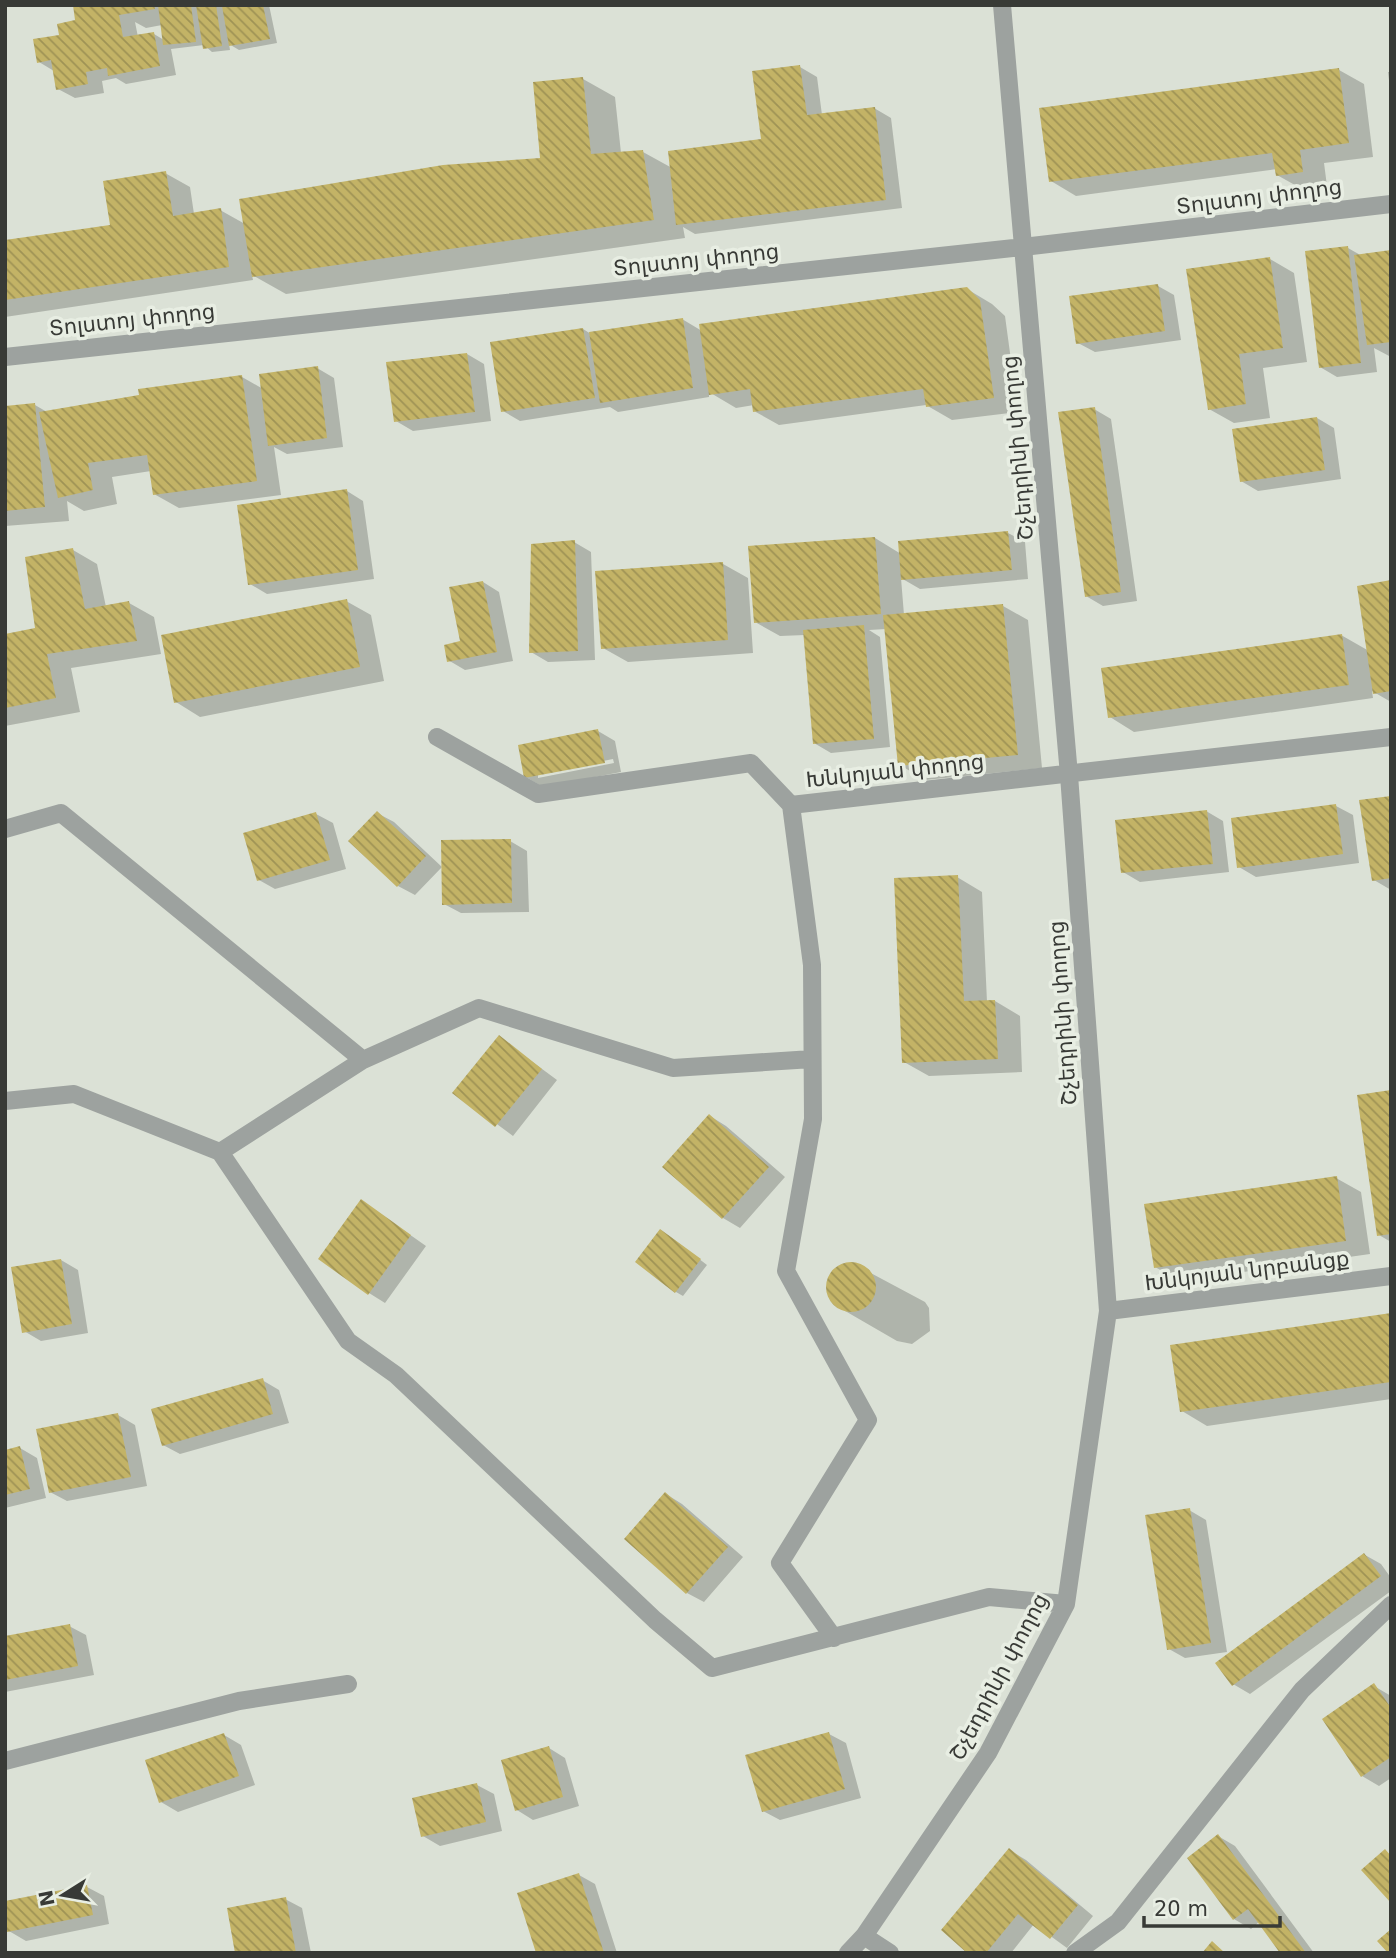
<svg xmlns="http://www.w3.org/2000/svg" width="1396" height="1958" font-family="'DejaVu Sans','Noto Sans Armenian',sans-serif">
  <style>
    .shadow { fill: #0003; fill-rule: evenodd }
    .building { fill: url(#building-back-hatch) }
    .lines { fill: none; stroke-linecap: round; stroke-linejoin: round }
    .minor { stroke: #9da29f; stroke-width: 18 }
    .labels { text-anchor: middle; stroke-width: 7; stroke-linejoin: round; paint-order: stroke }
    .street-label { font-size: 21px; fill: #383a36; stroke: #e8eee3 }
  </style>
  <defs>
    <pattern id="building-back-hatch" width="6" height="6" patternUnits="userSpaceOnUse" patternTransform="scale(1.75)"><rect width="6" height="6" fill="#c3b366"/><path d="M-1 5l2 2M0 0l6 6M5-1l2 2" fill="none" stroke="#9f9355"/></pattern>
  </defs>
  <rect width="100%" height="100%" fill="#dbe1d6"/>
  <path class="shadow" d="M75 5H269L277 43 239 50 229 44 230 50 212 52 204 45 171 49 176 75 126 84 116 78 102 81 104 93 75 98 58 89 54 71 39 62 77 22ZM135 22 146 28 162 25 164 40 154 34 138 37Z
    M800 67 817 77 822 115 874 108 891 118 902 208 695 234 683 227 685 238 286 294 252 275 253 280 5 317V242L112 226 165 173 190 187 194 214 220 210 245 224 542 159 583 79 615 97 621 153 643 152 672 168 763 141Z
    M1339 70 1364 84 1373 157 1324 163 1327 186 1302 189 1277 175V169L1076 196 1051 181Z
    M1388 72H1391V97Z
    M1348 248 1362 256 1391 253V357L1374 348 1377 372 1337 377 1320 367Z
    M1270 259 1294 273 1307 362 1263 368 1270 418 1234 423 1209 409Z
    M1158 286 1174 295 1181 340 1095 352 1078 343Z
    M967 289 992 304 1005 316 1018 412 952 420 926 405 779 425 754 411V405L736 408 709 392V397L618 412 610 407 520 421 503 411 583 329 591 334 682 319 702 331Z
    M467 354 484 364 491 421 413 431 396 421Z
    M317 368 334 378 343 447 287 454 274 447 281 495 179 508 154 494 151 471 112 477 117 504 84 511 67 501 69 521 5 526V408L35 405 47 412 242 377 263 389Z
    M1094 409 1111 419 1137 601 1103 606 1086 596Z
    M1317 418 1334 428 1341 479 1258 491 1241 481Z
    M347 491 363 501 374 579 267 594 250 584Z
    M1008 533 1025 542 1028 579 920 589 901 578 904 615 1003 606 1028 620 1042 768 925 780 900 765 886 629 869 630 880 637 890 747 831 753 814 743 805 635 780 636 755 622 875 538 901 554Z
    M574 542 591 552 595 660 548 662 531 652Z
    M73 550 97 564 106 607 129 603 154 617 161 654 71 668 80 712 5 726V636L37 630Z
    M723 564 748 578 753 653 628 662 603 648Z
    M483 582 499 592 513 661 465 670 448 660 462 643Z
    M1391 582V702L1372 691 1373 698 1134 732 1110 717 1341 635 1369 651Z
    M346 601 371 615 384 681 200 717 176 702Z
    M598 731 615 741 621 772 543 787 526 777ZM613 759 614 763 538 778V774Z
    M1391 797V890L1374 880Z
    M1336 806 1353 815 1359 863 1256 877 1239 867Z
    M1206 811 1223 821 1229 872 1140 882 1123 872Z
    M377 813 394 822 442 867 415 895 398 886 351 841Z
    M316 814 333 823 346 869 275 889 259 880Z
    M510 841 527 851 529 912 461 913 444 904Z
    M957 877 982 892 987 1002 995 1001 1020 1016 1022 1072 929 1076 904 1062Z
    M499 1037 557 1080 513 1136 455 1093Z
    M1391 1092V1242L1379 1235Z
    M710 1116 726 1126 785 1177 740 1228 723 1218 665 1167Z
    M1336 1178 1361 1192 1370 1254 1180 1281 1155 1267Z
    M362 1201 426 1246 385 1303 369 1293Z
    M668 1235 707 1265 683 1296 676 1292Z
    M61 1260 78 1270 88 1333 41 1341 24 1331Z
    M852 1263 925 1302 929 1308 930 1331 912 1344 897 1341 840 1308 830 1297 828 1281 837 1268Z
    M1391 1315V1399L1207 1426 1182 1411Z
    M262 1380 279 1390 289 1423 180 1454 163 1445Z
    M118 1415 135 1425 147 1486 67 1501 50 1492Z
    M20 1448 37 1458 46 1498 5 1508V1451Z
    M666 1494 682 1504 743 1557 704 1602 687 1593Z
    M1189 1510 1206 1520 1227 1652 1185 1658 1169 1649Z
    M1365 1555 1381 1564 1391 1578V1591L1250 1694 1233 1684Z
    M69 1626 86 1635 94 1675 5 1692V1638Z
    M1374 1686 1391 1696V1778L1379 1786 1362 1776Z
    M829 1734 846 1743 861 1798 780 1820 763 1811Z
    M224 1735 241 1745 255 1785 178 1812 161 1802Z
    M549 1748 565 1758 579 1806 533 1820 517 1810Z
    M477 1785 494 1794 502 1831 440 1846 423 1836Z
    M1218 1836 1235 1846 1314 1953H1282L1259 1922 1251 1929 1234 1919Z
    M1009 1850 1026 1860 1093 1916 1067 1948 1034 1924 1011 1953H970Z
    M579 1875 595 1884 617 1953H538Z
    M87 1887 104 1896 109 1924 26 1941 9 1931 5 1903Z
    M285 1899 302 1908 311 1953H237Z"/>
  <path class="building" d="M73 5H154L155 9 119 15 123 37 154 32 160 66 108 76 107 68 86 72 88 84 56 90 51 60 37 63 33 39 59 35 57 24 75 20Z
    M158 5H191L196 42 163 45Z
    M196 5H216L222 46 203 49Z
    M263 5 270 39 229 46 222 6Z
    M800 65 807 115 875 107 886 200 676 225 668 151 761 139 752 71Z
    M1339 68 1349 143 1300 150 1303 172 1276 176 1272 153 1049 182 1039 108Z
    M583 77 591 154 643 150 654 220 252 277 239 199 443 165 540 158 533 82Z
    M166 171 173 216 221 208 229 267 5 300V240L110 225 103 181Z
    M1348 246 1361 363 1319 368 1305 251Z
    M1391 250V342L1367 345 1354 255Z
    M1270 257 1283 348 1239 354 1246 404 1208 410 1186 269Z
    M1158 284 1165 331 1076 344 1069 296Z
    M967 287 980 300 994 398 926 407 923 389 753 412 750 389 709 395 699 324Z
    M683 318 693 388 600 403 589 332Z
    M583 328 595 398 501 412 490 342Z
    M467 353 475 412 394 422 386 362Z
    M318 366 327 438 268 446 259 374Z
    M242 375 257 481 153 495 147 455 88 463 93 490 58 498 39 412 139 395 138 389Z
    M35 403 45 507 5 511V406Z
    M1095 407 1121 592 1085 597 1058 412Z
    M1317 417 1325 470 1240 482 1232 429Z
    M347 489 358 570 248 585 237 505Z
    M1008 531 1012 570 901 580 898 541Z
    M875 537 881 614 754 623 748 546Z
    M575 540 578 651 529 653 531 544Z
    M73 548 85 609 129 601 137 641 47 654 56 698 5 708V634L35 628 25 557Z
    M723 562 728 640 601 649 595 571Z
    M1391 580V691L1373 694 1357 586Z
    M483 581 497 652 447 662 444 645 460 641 449 587Z
    M347 599 360 667 174 703 161 635Z
    M1003 604 1018 755 898 766 883 615Z
    M864 625 874 739 813 744 803 630Z
    M1342 634 1349 685 1108 718 1101 668Z
    M598 729 605 763 524 778 518 745Z
    M1391 796V878L1372 881 1359 800Z
    M1336 804 1343 854 1237 868 1231 818Z
    M1207 810 1213 864 1121 873 1115 820Z
    M377 811 426 856 397 887 348 841Z
    M316 812 330 860 257 881 243 833Z
    M511 839 512 903 442 905 441 840Z
    M958 875 964 1001 995 1000 998 1059 902 1063 894 878Z
    M499 1035 542 1069 495 1127 452 1093Z
    M1391 1090V1234L1377 1236 1357 1095Z
    M709 1114 769 1167 722 1219 662 1167Z
    M1337 1176 1346 1241 1154 1268 1144 1204Z
    M361 1199 411 1235 368 1295 318 1259Z
    M660 1229 701 1259 675 1293 635 1262Z
    M61 1259 72 1324 22 1333 11 1267Z
    M826 1287a25 25 0 1 1 50 0a25 25 0 1 1-50 0Z
    M1391 1313V1382L1180 1412 1170 1345Z
    M263 1378 273 1414 162 1446 151 1409Z
    M118 1413 131 1477 49 1493 36 1429Z
    M20 1446 30 1489 5 1495V1450Z
    M665 1492 728 1547 686 1594 624 1539Z
    M1190 1508 1211 1643 1167 1650 1145 1515Z
    M1364 1553 1381 1576 1232 1686 1215 1663Z
    M70 1624 78 1666 5 1680V1636Z
    M1374 1683 1391 1708V1757L1361 1777 1322 1719Z
    M829 1732 845 1789 762 1812 745 1755Z
    M224 1733 239 1776 159 1803 145 1760Z
    M549 1746 563 1797 515 1811 501 1760Z
    M477 1783 486 1822 421 1837 412 1798Z
    M1218 1834 1265 1897 1306 1953H1280L1248 1909 1233 1920 1187 1858Z
    M1009 1848 1078 1905 1050 1939 1018 1914 986 1953H967L941 1930Z
    M1385 1849 1391 1856V1903L1361 1870Z
    M579 1873 604 1953H536L517 1893Z
    M87 1885 93 1915 7 1932 5 1901Z
    M286 1897 296 1953H235L227 1908Z
    M1391 1929V1953H1388L1377 1941Z
    M1212 1941 1225 1953H1202Z"/>
  <g class="lines">
    <path class="minor" d="M5 357 1023 247 1391 204
      M437 737 538 794 751 763 791 805 1391 737
      M791 805 812 965 813 1119 786 1271 868 1420 780 1563 834 1638
      M5 829 61 813 363 1060
      M5 1101 74 1094 220 1152 348 1341 396 1375 655 1620 712 1668 989 1597 1066 1604
      M220 1152 363 1060 479 1008 673 1068 812 1059
      M1108 1311 1391 1276
      M5 1761 239 1701 348 1684
      M864 1936 890 1953
      M848 1953 864 1936 988 1753 1066 1604 1108 1311 1069 775 1002 5
      M1075 1953 1118 1922 1302 1690 1391 1605"/>
  </g>
  <g class="labels">
    <g class="street-label">
      <text transform="translate(1259 197) rotate(-7)" y="7">Տոլստոյ փողոց</text>
      <text transform="translate(696 260) rotate(-6)" y="7">Տոլստոյ փողոց</text>
      <text transform="translate(132 320) rotate(-6)" y="7">Տոլստոյ փողոց</text>
      <text transform="translate(1018 448) rotate(-95)" y="7">Շչեդրինի փողոց</text>
      <text transform="translate(895 771) rotate(-6)" y="7">Խնկոյան փողոց</text>
      <text transform="translate(1063 1013) rotate(-94)" y="7">Շչեդրինի փողոց</text>
      <text transform="translate(1247 1271) rotate(-7)" y="7">Խնկոյան նրբանցք</text>
      <text transform="translate(999 1677) rotate(-62)" y="7">Շչեդրինի փողոց</text>
    </g>
  </g>
  <rect width="1396" height="1958" fill="none" stroke="#383a36" stroke-width="14"/>
  <g transform="translate(63 1895) rotate(259)" stroke="#e8eee3" stroke-width="5" paint-order="stroke">
  <path d="M0-5L12 26L0 18L-12 26Z" fill="#383a36"/>
  <text y="-10" font-size="19" font-weight="bold" text-anchor="middle" fill="#383a36">N</text>
  </g>
  <path d="M1144 1916v10h136v-10" fill="none" stroke="#383a36" stroke-width="3.5"/>
  <text x="1154" y="1916" font-size="21" fill="#383a36" stroke="#e8eee3" stroke-width="5" paint-order="stroke">20 m</text>
</svg>
